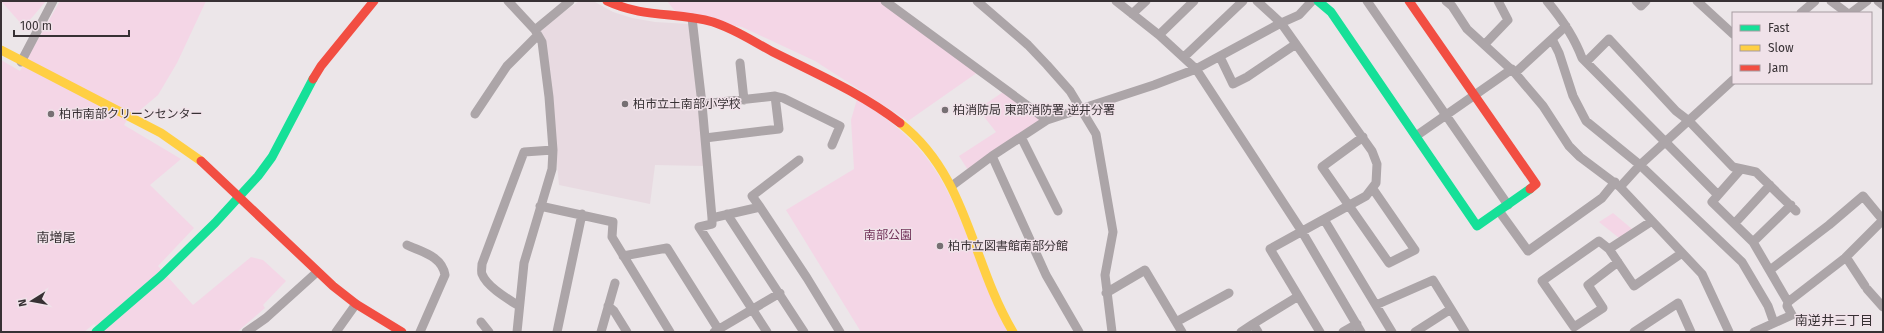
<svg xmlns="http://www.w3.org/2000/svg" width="1884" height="333" font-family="'Fira Sans','Noto Sans JP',sans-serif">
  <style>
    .built { fill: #e8dae1 }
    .green { fill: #f4d6e6 }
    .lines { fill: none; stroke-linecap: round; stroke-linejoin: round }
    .street { stroke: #aca5a8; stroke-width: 9 }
    .fast { stroke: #16e098; stroke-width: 9 }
    .slow { stroke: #ffcf43; stroke-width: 9 }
    .jam { stroke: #f24e42; stroke-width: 9 }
    .poi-dot { fill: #767073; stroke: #f0e2e9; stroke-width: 1.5 }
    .labels { text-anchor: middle; stroke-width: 3; stroke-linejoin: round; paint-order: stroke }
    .poi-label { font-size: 12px; fill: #373134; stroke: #f0e2e9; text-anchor: start }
    .park-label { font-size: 12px; fill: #703157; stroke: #f0e2e9 }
    .neighbourhood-label { font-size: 13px; fill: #373134; stroke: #f0e2e9 }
  </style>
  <rect width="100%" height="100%" fill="#ece6e9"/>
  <path class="built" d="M578 2H595L613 12 632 18 655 22 689 24 705 166 655 165 650 204 559 185 546 43 540 29Z"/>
  <path class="green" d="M1 1H46L24 27Z
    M60 1H206L177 63 158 95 138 112 133 110 124 125 181 159 150 185 194 228 158 266 193 305 251 257 263 260 286 281 263 305 265 308 237 332H102L94 324 84 332H1V60L20 71Z
    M667 1H881L978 72 908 121 815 61 742 27 679 16Z
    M1003 92 1043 121 968 170 959 156 996 132 978 109Z
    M857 99C881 114 903 130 921 151 945 179 957 211 971 245 983 274 995 303 1007 332H861L786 210 854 169 851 120Z
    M1613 213 1632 229 1619 238 1599 222Z"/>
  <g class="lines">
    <path class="street" d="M508 1 535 30 542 42 549 97 553 150 552 169 524 263 517 332
      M885 1 1047 120
      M977 1 1028 45 1047 65 1070 91 1096 134 1113 232 1105 275 1112 332
      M1116 1 1159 35 1196 69 1301 230 1361 332
      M1257 1 1281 23 1372 151 1377 164 1376 183 1366 196 1270 249 1320 332
      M1367 1 1508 205
      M1446 1 1452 6 1467 29 1515 73 1543 106 1569 146 1580 157 1620 187 1702 274 1729 332
      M1547 1C1562 19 1574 36 1582 58L1718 195
      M1636 1 1641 6 1646 1
      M1697 1 1733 34
      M1831 1 1847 13
      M1878 1 1883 5
      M1801 13 1815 1
      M1851 13 1867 1
      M1132 14 1146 1
      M692 18 702 104 712 218 760 207 807 278 840 332
      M535 30 570 1
      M1159 35 1194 1
      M1552 39 1559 53 1573 96 1586 121 1640 165 1742 262 1768 306 1774 323
      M1485 44 1508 20 1498 1
      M1184 57 1243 1
      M1220 57 1233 84 1247 77 1296 44
      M21 62 53 1
      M1586 62 1609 39 1676 111 1689 121 1733 167 1756 172 1796 211
      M740 63 744 100
      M1515 73 1566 26
      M775 96 783 98 840 126 832 145
      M702 104 775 96 779 129 705 138
      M475 114 507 66 538 35
      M1416 136 1512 69
      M1021 137 1058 211
      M1363 137 1322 167 1389 263 1415 250 1373 189
      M992 156 1046 275 1079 332
      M1741 169 1712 202 1753 242 1788 302 1787 306 1792 315 1754 332
      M953 185 992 156 1047 120 1154 85 1196 69 1281 23 1299 15 1312 1
      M1620 187 1640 165 1733 80
      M540 206 613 222 612 237 670 332
      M760 207 752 196 799 160
      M1499 211 1528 251 1602 198 1615 182
      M727 214 804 332
      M712 218V224L699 227 767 332
      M1325 221 1392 332
      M1652 221 1609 249 1634 286 1682 253
      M1735 223 1770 185
      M1753 242 1791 205
      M407 245C422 252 442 256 445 275L420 332
      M1609 249 1599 241 1542 281 1574 327 1603 308 1588 285 1618 262
      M623 256 667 248 720 332
      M1846 257 1865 286
      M1770 270 1829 225 1863 196 1883 220
      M1867 289 1883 307
      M1106 293 1145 270 1182 332
      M1788 302 1845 258 1883 220
      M1376 305 1433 280 1451 309 1415 332
      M519 306C508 299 487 287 482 274 481 272 482 267 482 264L524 152 553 150
      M608 306 614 311 627 332
      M1451 309 1465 332
      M481 322 489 332
      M1176 322 1229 293
      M246 332 266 318 317 272
      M336 332 356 304
      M557 332 582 214
      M601 332 615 283
      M714 332 780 293
      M1241 332 1253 324
      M1258 332 1253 324 1297 297
      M1343 332 1357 324
      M1634 332 1678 303 1691 332"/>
    <path class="fast" d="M1318 1 1331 12 1477 226 1530 189
      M96 332 161 276 215 223 258 176 272 157 313 79"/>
    <path class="slow" d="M1 50 161 133 201 161
      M900 123C968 176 971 262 1013 332"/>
    <path class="jam" d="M607 1C643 18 677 12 713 22 735 29 754 42 773 52 817 74 861 93 900 123
      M1409 1 1536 184 1530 189
      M313 79 321 66 374 1
      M201 161 333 286 356 304 402 332"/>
  </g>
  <g class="poi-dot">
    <circle cx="625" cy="104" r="4"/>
    <circle cx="945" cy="110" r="4"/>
    <circle cx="51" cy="114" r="4"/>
    <circle cx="940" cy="246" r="4"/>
  </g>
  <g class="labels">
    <g class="poi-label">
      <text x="633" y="108">柏市立土南部小学校</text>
      <text x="953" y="114">柏消防局 東部消防署 逆井分署</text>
      <text x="59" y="118">柏市南部クリーンセンター</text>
      <text x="948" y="250">柏市立図書館南部分館</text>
    </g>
    <g class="park-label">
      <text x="888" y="239">南部公園</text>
    </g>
    <g class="neighbourhood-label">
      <text x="56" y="242">南増尾</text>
      <text x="1834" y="325">南逆井三丁目</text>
    </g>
  </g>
  <rect width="1884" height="333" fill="none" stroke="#373134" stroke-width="4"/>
  <rect x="1732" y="12" width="140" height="72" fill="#f0e2e9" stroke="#a69ba1"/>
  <rect x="1740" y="25" width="20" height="6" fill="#16e098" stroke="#a69ba1"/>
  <text x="1768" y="32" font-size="12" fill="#373134">Fast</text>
  <rect x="1740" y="45" width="20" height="6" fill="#ffcf43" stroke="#a69ba1"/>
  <text x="1768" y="52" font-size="12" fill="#373134">Slow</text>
  <rect x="1740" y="65" width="20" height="6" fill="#f24e42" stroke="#a69ba1"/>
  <text x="1768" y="72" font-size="12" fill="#373134">Jam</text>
  <g transform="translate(32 301) rotate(259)" stroke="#f0e2e9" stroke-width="3" paint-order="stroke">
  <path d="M0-3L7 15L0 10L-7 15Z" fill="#373134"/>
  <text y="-6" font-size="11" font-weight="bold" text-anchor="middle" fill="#373134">N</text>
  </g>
  <path d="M14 30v6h115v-6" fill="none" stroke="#373134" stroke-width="2"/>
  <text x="20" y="30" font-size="12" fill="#373134" stroke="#f0e2e9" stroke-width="3" paint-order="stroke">100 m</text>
</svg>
